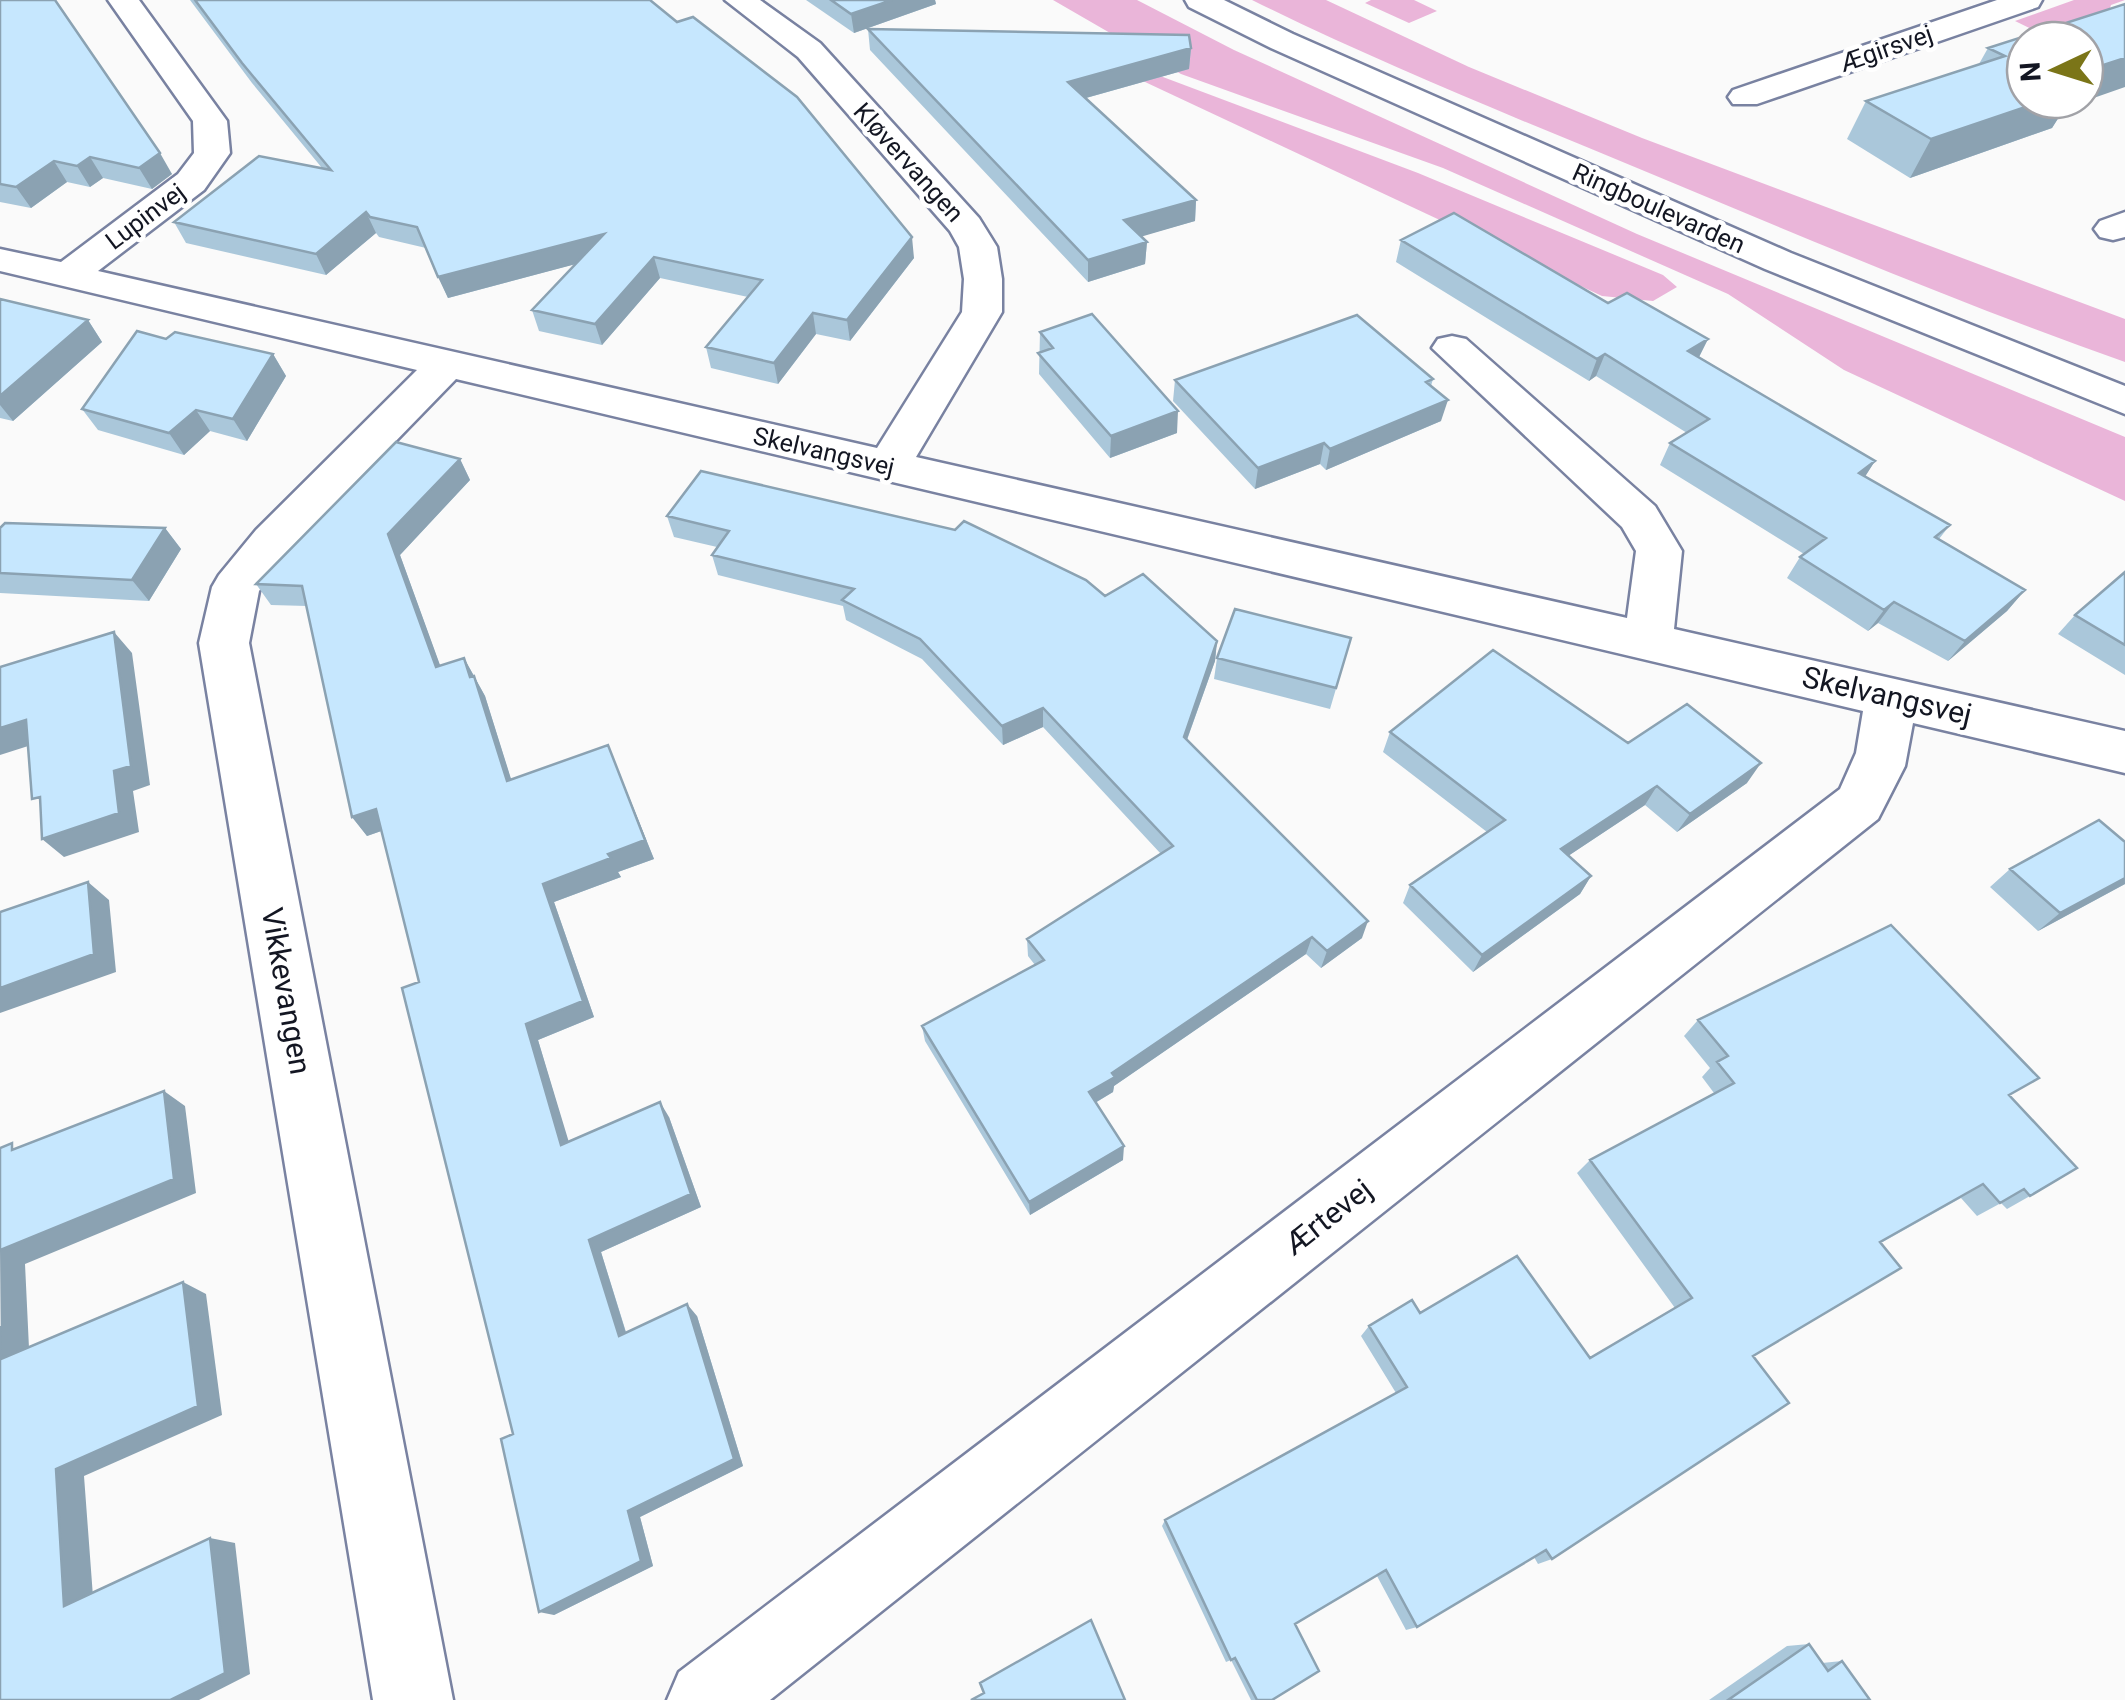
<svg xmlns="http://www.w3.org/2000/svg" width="2125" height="1700" font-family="Roboto,sans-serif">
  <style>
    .green { fill: #eab5d9 }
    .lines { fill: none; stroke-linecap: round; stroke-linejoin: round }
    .minor-casing { stroke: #7982a1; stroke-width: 5 }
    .secondary-casing { stroke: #7982a1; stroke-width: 5 }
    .minor { fill: #fff; fill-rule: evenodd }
    .secondary { fill: #fff; fill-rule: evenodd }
    .wall { fill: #aac7da }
    .shaded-wall { fill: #8ba2b2 }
    .building { fill: #c6e7fe; stroke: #8ba2b2; stroke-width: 2.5 }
    .labels { text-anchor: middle; stroke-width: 9; stroke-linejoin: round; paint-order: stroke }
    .far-street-label { font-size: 25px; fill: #131622; stroke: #fff }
    .street-label { font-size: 30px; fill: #131622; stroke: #fff }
  </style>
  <rect width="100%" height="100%" fill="#fafafa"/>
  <path class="green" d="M1053 0H1137L1234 50 1637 234 2125 437V501L1844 370 1728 294 1443 168 1181 74Z
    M1252 0H1326L1469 67 1642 138 2125 319V362C1966 306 1810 240 1654 175 1519 119 1383 65 1252 0Z
    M1371 0H1414L1437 11 1409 23 1365 3Z
    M2074 0H2125L2111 5 2107 18 2048 37 2015 21Z
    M1139 68 1418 173 1663 275 1677 287 1653 301 1602 296 1128 74Z"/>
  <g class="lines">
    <defs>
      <path id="minor" d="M108 0H139L227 121 230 153 204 190 98 271 877 448 962 312 964 279 959 247 950 231 798 57 725 0H760L820 43 979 218 997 247 1002 279V312L916 457 1627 618 1636 551 1622 527 1432 348 1438 339 1452 336 1466 339 1655 506 1682 551 1674 629 2125 731V773L1913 723 1905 766 1878 819 770 1700H667L679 1672 1840 789 1856 753 1863 711 456 379 288 552 259 591 249 643 453 1700H373L199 643 212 587 219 575 256 530 417 370 0 271V249L61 262 178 174 194 153 193 121Z
        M1997 0H2042L2038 7 1757 104H1733L1728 97 1733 90Z
        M2125 212V237L2113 240 2100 237 2094 229 2100 221Z"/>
      <path id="secondary" d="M1185 0H1224L1293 34 1791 253 2125 386V414L1765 269 1271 48 1189 7Z"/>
    </defs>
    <use href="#minor" class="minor-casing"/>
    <use href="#secondary" class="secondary-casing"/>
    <use href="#minor" class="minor"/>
    <use href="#secondary" class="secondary"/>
  </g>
  <path class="wall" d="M0 0 172 174 152 189 103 178 90 187 67 182 31 208 0 202Z
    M190 0H650L914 258 850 341 816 334 778 384 711 368 706 347 748 297 660 278 602 345 539 331 532 310 575 264 448 298 426 248 379 237 376 233 326 275 186 243 174 222 322 168 252 83Z
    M806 0H935L936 4 854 33Z
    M2125 4 2052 128 1910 178 1847 139 1866 101 1979 64 1988 48Z
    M868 29 1191 48 1189 69 1086 98 1196 200 1195 221 1141 236 1147 242 1145 264 1088 282 870 50Z
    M1401 240 1608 303 1708 339 1699 357 1875 461 1865 476 1950 525 1939 539 2025 590 2007 611 1948 661 1878 623 1868 631 1787 578 1800 557 1804 554 1660 465 1670 443 1687 433 1596 376 1589 381 1396 262Z
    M0 299 88 320 102 342 13 421 0 418Z
    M1040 332 1177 433 1110 458 1039 374Z
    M166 339 273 354 286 376 247 441 210 431 184 455 98 430 82 409Z
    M1433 379 1431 386 1441 421 1326 470 1320 464 1255 489 1173 401 1175 380Z
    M460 459 470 480 400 555 440 666 464 658 485 696 511 780 608 745 654 859 618 872 621 877 554 902 594 1017 538 1040 568 1142 669 1117 701 1207 601 1252 626 1332 697 1316 743 1466 640 1517 653 1566 554 1615 513 1434 419 982 381 831 367 836 352 817 307 606 271 605 256 584Z
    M667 516 1105 596 1217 641 1215 661 1187 740 1362 938 1321 968 1306 954 1114 1086 1113 1092 1095 1103 1123 1160 1030 1215 925 1041 922 1026 1035 965 1028 956 1027 939 1161 854 1043 727 1003 745 922 659 846 620 843 606 718 575 712 555 717 547 674 537Z
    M0 528H165L181 549 149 601 0 593Z
    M2125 572V675L2058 634 2075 615Z
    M1351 638 1330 709 1214 679 1217 658Z
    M1390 732 1628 743 1747 783 1677 832 1645 805 1568 856 1591 876 1580 894 1473 972 1403 903 1410 885 1487 832 1383 752Z
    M2125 842V884L2038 931 1990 887 2010 869Z
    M1698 1020 2010 1096 2030 1196 2007 1209 2001 1203 1977 1216 1961 1198 1881 1243 1753 1356 1552 1559 1538 1564 1534 1557 1417 1627 1406 1630 1377 1576 1295 1624 1272 1700H1251L1231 1660 1226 1662 1162 1526 1165 1520 1396 1393 1361 1336 1369 1326 1420 1313 1590 1358 1675 1308 1577 1173 1590 1160 1714 1093 1702 1077 1710 1068 1684 1036Z
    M1809 1644 1822 1663 1842 1661 1870 1700H1709L1787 1646Z"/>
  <path class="shaded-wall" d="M892 0H935L936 4 854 33 851 14Z
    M1191 48 1189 69 1068 103V82Z
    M2125 58V87L2065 108 2052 128 1910 178 1931 139 2045 100H2085V71Z
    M160 153 172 174 152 189 139 168Z
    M90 157 103 178 90 187 77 166Z
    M54 161 67 182 31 208 16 187Z
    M1196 200 1195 221 1123 242 1124 220Z
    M366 212 376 233 326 275 316 254Z
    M604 234 610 255 448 298 438 277Z
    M912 237 914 258 850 341 847 320Z
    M1147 242 1145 264 1088 282V260Z
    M654 257 660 278 602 345 595 324Z
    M813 313 816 334 778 384 774 363Z
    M88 320 102 342 13 421 0 405V396Z
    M1708 339 1697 361 1688 351Z
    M273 354 286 376 247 441 233 419Z
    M1605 354 1596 376 1589 381 1597 359Z
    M1448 400 1441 421 1326 470 1330 449Z
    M196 410 210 431 184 455 169 433Z
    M1178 411 1177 433 1110 458 1111 436Z
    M1324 443 1320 464 1255 489 1258 468Z
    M460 459 470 480 400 555 448 687 436 667 388 534Z
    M1875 461 1861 483 1859 473Z
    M165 528 181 549 149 601 132 580Z
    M2025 590 2007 611 1948 661 1965 641Z
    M1894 602 1878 623 1868 631 1884 610Z
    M114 632 132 653 150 785 133 791 139 832 64 857 42 839 114 771Z
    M1217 641 1215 661 1181 756 1184 737Z
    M464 658 485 696 518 801 507 781Z
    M1043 708V727L1003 745 1002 726Z
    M26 720 47 740 0 755V728Z
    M608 745 654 859 618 872 621 877 554 902 594 1017 538 1040 574 1159 561 1145 526 1024 543 884 608 854Z
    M1761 763 1747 783 1677 832 1690 814Z
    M1657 786 1645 805 1550 868 1561 849Z
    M376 809 390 828 367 836 352 817Z
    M1591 876 1580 894 1473 972 1482 955Z
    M2125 878V884L2038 931 2060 913Z
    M88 882 109 900 116 972 0 1013V988Z
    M1368 921 1362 938 1321 968 1327 951Z
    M1312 937 1306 954 1114 1086 1113 1092 1088 1107 1089 1092 1112 1073Z
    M164 1091 185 1106 196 1193 25 1264 30 1369 1 1359 0 1250Z
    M660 1102 669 1117 701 1207 601 1252 630 1346 619 1336 589 1240Z
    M1124 1146 1123 1160 1030 1215 1029 1202Z
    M183 1282 206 1294 222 1415 84 1476 94 1610 64 1606 56 1469Z
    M687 1304 697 1316 743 1466 640 1517 653 1566 554 1615 539 1612 628 1511Z
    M210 1538 235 1543 250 1674 199 1700H170Z"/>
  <path class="building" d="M0 0H55L160 153 139 168 90 157 77 166 54 161 16 187 0 184Z
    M195 0H650L677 22 693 17 797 97 912 237 847 320 813 313 774 363 706 347 762 280 654 257 595 324 532 310 604 234 438 277 417 227 370 217 366 212 316 254 174 222 259 156 331 170 242 63Z
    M831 0H892L851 14Z
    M2125 4V58L2085 71V40H2025V100H2046L1931 139 1866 101 2005 56 1988 48Z
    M868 29 1189 35 1191 48 1068 82 1196 200 1124 220 1147 242 1088 260Z
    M1454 213 1608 303 1627 293 1708 339 1688 351 1875 461 1859 473 1950 525 1935 537 2025 590 1965 641 1894 602 1884 610 1800 557 1826 538 1670 443 1709 419 1605 354 1597 359 1401 240Z
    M0 299 88 320 0 396Z
    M1092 314 1178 411 1111 436 1038 353 1053 348 1040 332Z
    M1357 315 1433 379 1426 382 1448 400 1330 449 1324 443 1258 468 1175 380Z
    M137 331 166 339 175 332 273 354 233 419 196 410 169 433 82 409Z
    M396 442 460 459 388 534 436 667 464 658 470 677 474 676 507 781 608 745 645 840 608 854 611 858 543 884 583 1001 526 1024 561 1145 660 1102 691 1194 589 1240 619 1336 687 1304 734 1459 628 1511 641 1561 539 1612 501 1439 513 1434 402 988 419 982 376 809 352 817 302 586 256 584Z
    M701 471 955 530 964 521 1086 580 1105 596 1143 574 1217 641 1184 737 1368 921 1327 951 1312 937 1112 1073 1115 1077 1089 1092 1124 1146 1029 1202 922 1026 1044 960 1027 939 1173 846 1043 708 1002 726 920 639 842 600 854 589 712 555 729 531 667 516Z
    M5 523 165 528 132 580 0 573V528Z
    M2125 572V645L2075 615Z
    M1235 609 1351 638 1336 688 1217 658Z
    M114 632 131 766 114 771 119 813 42 839 40 797 32 799 26 720 0 728V667Z
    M1493 650 1628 743 1687 704 1761 763 1690 814 1657 786 1561 849 1591 876 1482 955 1410 885 1505 820 1390 732Z
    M2099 820 2125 842V878L2060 913 2010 869Z
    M88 882 94 954 0 988V912Z
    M1891 925 2039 1078 2009 1095 2077 1168 2030 1196 2024 1189 2000 1203 1983 1184 1880 1242 1901 1268 1753 1356 1789 1403 1552 1559 1546 1550 1417 1627 1386 1570 1295 1624 1319 1671 1272 1700H1257L1235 1658 1231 1660 1165 1520 1407 1387 1369 1326 1412 1300 1420 1313 1517 1256 1590 1358 1692 1298 1590 1160 1734 1083 1717 1062 1728 1056 1698 1020Z
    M164 1091 174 1179 0 1250V1148L12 1143V1150Z
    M183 1282 198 1406 56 1469 64 1606 210 1538 225 1673 170 1700H0V1326L1 1359Z
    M1091 1620 1125 1700H971L984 1693 980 1683Z
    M1809 1644 1828 1671 1842 1661 1870 1700H1728Z"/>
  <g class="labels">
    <g class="far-street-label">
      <text transform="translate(1886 48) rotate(-19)" y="9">Ægirsvej</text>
      <text transform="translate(909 162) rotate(48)" y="9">Kløvervangen</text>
      <text transform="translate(1659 208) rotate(24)" y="9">Ringboulevarden</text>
      <text transform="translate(145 216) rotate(-37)" y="9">Lupinvej</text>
      <text transform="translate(824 451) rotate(13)" y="9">Skelvangsvej</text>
    </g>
    <g class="street-label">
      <text transform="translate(1887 696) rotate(13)" y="10">Skelvangsvej</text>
      <text transform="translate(286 991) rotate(80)" y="10">Vikkevangen</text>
      <text transform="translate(1328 1217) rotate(-38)" y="10">Ærtevej</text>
    </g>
  </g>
  <g transform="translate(2055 70) rotate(266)"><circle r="48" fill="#ffffff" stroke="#a1a2a7" stroke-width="2.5"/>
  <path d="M0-8L18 38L0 25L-18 38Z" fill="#7b7518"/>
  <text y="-15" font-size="28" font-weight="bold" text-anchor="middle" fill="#131622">N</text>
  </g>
</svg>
